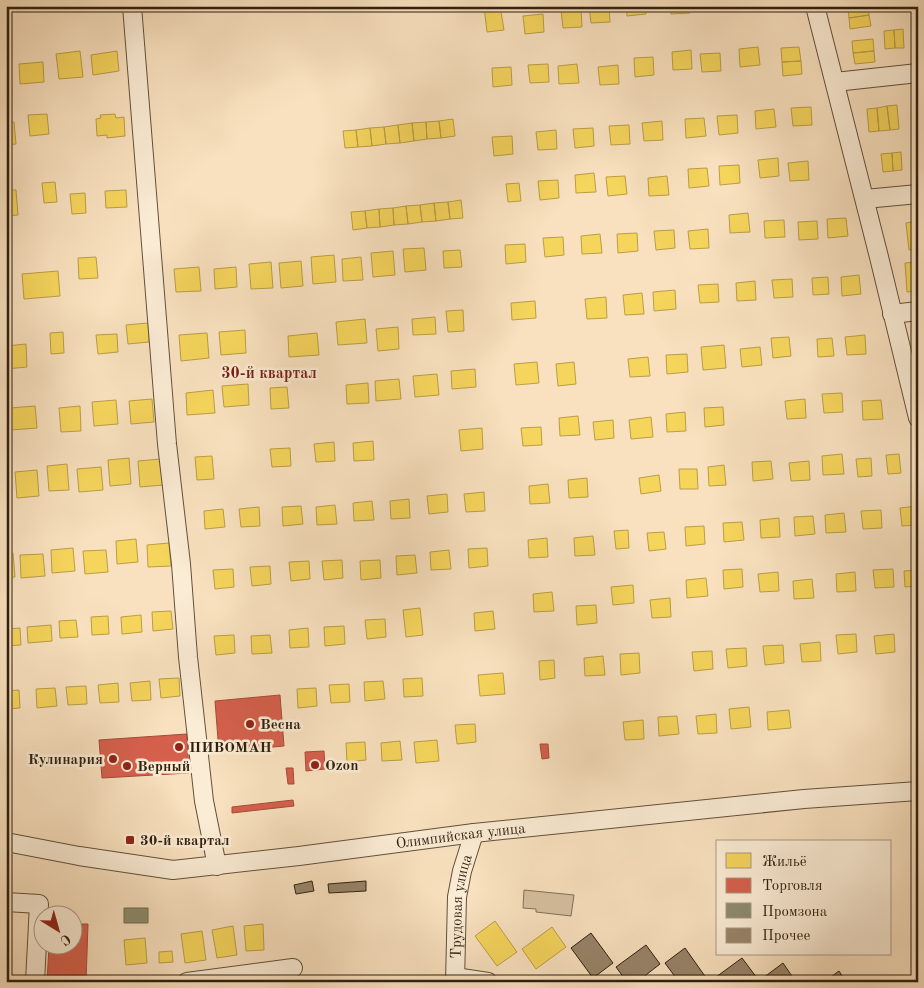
<svg xmlns="http://www.w3.org/2000/svg" width="924" height="988" font-family="'Old Standard TT',serif">
  <style>
    .green { fill: #d7c0a1; stroke: #837058 }
    .homes { fill: #f6d55c; stroke: #ba9e45 }
    .shops { fill: #d6604d; stroke: #a44c3a }
    .industry { fill: #8c8c6e; stroke: #706b51 }
    .building { fill: #98846a; stroke: #2f1f0e }
    .lines { fill: none; stroke-linecap: round; stroke-linejoin: round }
    .minor-casing { stroke: #62503a; stroke-width: 20 }
    .minor { stroke: #fbecd5; stroke-width: 18 }
    .poi-dot { fill: #8f2418; stroke: #fbecd5; stroke-width: 2 }
    .labels { text-anchor: middle; stroke-width: 5; stroke-linejoin: round; paint-order: stroke }
    .poi-label { font-size: 15px; font-weight: bold; fill: #2f1f0e; stroke: #fbecd5; text-anchor: start }
    .street-label { font-size: 15px; fill: #2f1f0e; stroke: #fbecd5 }
    .neighbourhood-label { font-size: 16px; font-weight: bold; fill: #7a1f14; stroke: #fbecd5 }
  </style>
  <rect width="100%" height="100%" fill="#f9e1bf"/>
  <filter id="stains"><feTurbulence type="fractalNoise" baseFrequency=".004" numOctaves="4"/><feColorMatrix values="0 0 0 0 .2 0 0 0 0 .09 0 0 0 0 .02 0 0 0 .5 -.17"/></filter>
  <radialGradient id="worn" r=".72"><stop offset=".6" stop-color="#630" stop-opacity="0"/><stop offset="1" stop-color="#630" stop-opacity=".3"/></radialGradient>
  <path class="green" d="M524 890 574 895 571 916 536 912V909L523 908Z"/>
  <path class="homes" d="M484 6H500L504 30 487 32Z
    M589 6H609L610 22 591 23Z
    M626 6H646V14L627 16Z
    M670 6H690V13L671 14Z
    M868 6 869 15 849 18 848 7Z
    M581 8 582 27 563 28 561 10Z
    M543 14 544 32 525 34 523 16Z
    M869 15 871 26 850 29 849 18Z
    M903 29 904 48H895L894 30Z
    M894 30 895 48 885 49 884 31Z
    M873 39 874 51 853 53 852 41Z
    M758 47 760 65 740 67 739 49Z
    M799 47 801 61 782 62 781 48Z
    M691 50 692 69 673 70 672 52Z
    M80 51 83 77 59 79 56 54Z
    M117 51 119 71 93 75 91 55Z
    M874 51 875 62 855 64 853 53Z
    M720 53 721 71 702 72 700 54Z
    M653 57 654 75 635 77 634 58Z
    M801 61 802 74 783 76 782 62Z
    M43 62 44 82 20 84 19 64Z
    M548 64 549 82 530 83 528 65Z
    M577 64 579 83 559 84 558 66Z
    M618 65 619 84 600 85 598 67Z
    M511 67 512 85 493 87 492 68Z
    M913 99H918V118H914Z
    M897 105 899 129 890 130 887 106Z
    M887 106 890 130 879 131 877 108Z
    M811 107 812 125 793 126 791 108Z
    M877 108 879 131 869 132 867 109Z
    M774 109 776 127 756 129 755 111Z
    M47 114 49 134 30 136 28 115Z
    M115 114 116 118 124 117 125 136 107 138V135L97 136 96 119 101 118 100 115Z
    M737 115 738 133 719 135 717 116Z
    M704 118 706 136 686 138 685 119Z
    M453 119 455 136 441 138 439 121Z
    M439 121 441 138 427 139 426 122Z
    M662 121 663 140 644 141 642 123Z
    M14 122 16 144 6 145V123Z
    M426 122 427 139 414 141 412 123Z
    M412 123 414 141 400 143 398 125Z
    M398 125 400 143 386 144 384 127Z
    M629 125 630 144 611 145 609 126Z
    M384 127 386 144 372 146 370 128Z
    M370 128 372 146 358 147 356 130Z
    M593 128 594 146 575 148 573 129Z
    M356 130 358 147 345 148 343 131Z
    M556 130 557 149 538 150 536 132Z
    M512 136 513 154 494 156 492 137Z
    M901 152 902 170 893 171 892 153Z
    M892 153 893 171 883 172 881 154Z
    M778 158 779 176 760 178 758 160Z
    M808 161 809 180 790 181 788 163Z
    M739 165 740 183 720 185 719 166Z
    M707 168 709 186 689 188 688 169Z
    M594 173 596 192 576 193 575 175Z
    M625 176 627 194 608 196 606 177Z
    M667 176 669 195 649 196 648 178Z
    M558 180 559 198 540 200 538 181Z
    M55 182 57 202 44 203 42 183Z
    M519 183 521 201 508 202 506 184Z
    M6 190H16L18 215 6 216Z
    M126 190 127 207 106 208 105 191Z
    M85 193 86 213 72 214 70 194Z
    M461 200 463 218 450 219 448 202Z
    M448 202 450 219 436 221 434 203Z
    M434 203 436 221 422 222 420 205Z
    M420 205 422 222 408 224 406 206Z
    M406 206 408 224 394 225 393 208Z
    M393 208 394 225 380 227 379 209Z
    M379 209 380 227 367 228 365 211Z
    M365 211 367 228 353 230 351 212Z
    M748 213 750 232 730 233 729 215Z
    M846 218 848 236 828 238 827 219Z
    M784 220 785 237 765 238 764 221Z
    M817 221 818 239 799 240 798 222Z
    M918 221V249L909 250 906 223Z
    M708 229 709 248 690 249 688 231Z
    M674 230 675 248 656 250 654 231Z
    M637 233 638 251 618 253 617 234Z
    M600 234 602 253 582 254 581 236Z
    M563 237 564 255 545 257 543 238Z
    M525 244 526 262 506 264 505 245Z
    M424 248 426 270 405 272 403 249Z
    M460 250 462 267 444 268 443 251Z
    M393 251 395 275 373 277 371 253Z
    M334 255 336 282 313 284 311 257Z
    M96 257 98 278 79 279 78 258Z
    M361 257 363 280 343 281 342 259Z
    M301 261 303 286 281 288 279 263Z
    M271 262 273 288 251 289 249 264Z
    M918 262V291L907 292 905 263Z
    M199 267 201 291 176 292 174 269Z
    M236 267 237 287 215 289 214 269Z
    M58 271 60 296 24 299 22 274Z
    M859 275 861 294 842 296 841 277Z
    M828 277 829 294 813 295 812 278Z
    M792 279 793 297 774 298 772 280Z
    M755 281 756 300 737 301 736 283Z
    M718 284 719 302 700 303 698 285Z
    M675 290 676 309 654 311 653 292Z
    M642 293 644 314 625 315 623 295Z
    M606 297 607 318 587 319 585 299Z
    M535 301 536 318 512 320 511 303Z
    M463 310 464 331 448 332 446 311Z
    M435 317 436 334 413 335 412 319Z
    M365 319 367 343 338 345 336 322Z
    M148 323 149 342 128 344 126 325Z
    M398 327 399 349 378 351 376 329Z
    M245 330 246 353 221 355 219 332Z
    M63 332 64 353 51 354 50 333Z
    M207 333 209 358 181 361 179 335Z
    M317 333 319 355 289 357 288 336Z
    M117 334 118 352 98 354 96 335Z
    M865 335 866 354 847 355 845 337Z
    M789 337 791 356 773 358 771 338Z
    M832 338 834 356 818 357 817 339Z
    M26 344 27 367 6 369V346Z
    M724 345 726 368 703 370 701 347Z
    M760 347 762 365 742 367 740 349Z
    M687 354 688 372 667 374 666 355Z
    M648 357 650 376 630 377 628 359Z
    M537 362 539 383 516 385 514 364Z
    M574 362 576 384 558 386 556 364Z
    M475 369 476 387 452 389 451 371Z
    M437 374 439 395 415 397 413 376Z
    M399 379 401 399 376 401 375 381Z
    M368 383 369 403 347 404 346 385Z
    M248 384 249 405 224 407 222 386Z
    M287 387 289 408 271 409 270 388Z
    M213 390 215 413 187 415 186 393Z
    M842 393 843 412 824 413 822 394Z
    M152 399 154 422 131 424 129 401Z
    M805 399 806 418 787 419 785 401Z
    M116 400 118 424 94 426 92 402Z
    M881 400 883 419 863 420 862 401Z
    M35 406 37 428 11 430 10 408Z
    M80 406 81 431 61 432 59 408Z
    M723 407 724 425 705 427 704 408Z
    M685 412 686 431 667 432 666 414Z
    M578 416 580 435 560 436 559 418Z
    M651 417 653 437 631 439 629 420Z
    M613 420 614 438 595 440 593 422Z
    M541 427 542 445 523 446 521 428Z
    M482 428 483 449 461 451 459 430Z
    M373 441 374 460 354 461 353 443Z
    M334 442 335 461 316 462 314 444Z
    M290 448 291 466 272 467 270 449Z
    M842 454 844 474 823 475 822 456Z
    M899 454 901 473 888 474 886 455Z
    M212 456 214 479 197 480 195 457Z
    M129 458 131 484 110 486 108 460Z
    M871 458 872 476 858 477 856 459Z
    M161 459 163 485 140 487 138 461Z
    M771 461 773 479 753 481 752 462Z
    M809 461 810 480 791 481 789 463Z
    M67 464 69 490 49 491 47 466Z
    M724 465 726 485 709 486 708 467Z
    M101 467 103 490 79 492 77 469Z
    M679 469H697L698 489H680Z
    M37 470 39 496 17 498 15 472Z
    M659 475 661 491 641 494 639 478Z
    M587 478 588 497 569 498 568 480Z
    M548 484 550 503 530 504 529 486Z
    M484 492 485 511 466 512 464 494Z
    M447 494 448 512 429 514 427 496Z
    M409 499 410 518 391 519 390 501Z
    M372 501 374 520 354 521 353 503Z
    M335 505 337 524 317 525 316 507Z
    M301 506 303 524 283 526 282 507Z
    M917 506 918 525 902 526 900 508Z
    M259 507 260 526 241 527 239 509Z
    M223 509 225 527 205 529 204 511Z
    M881 510 882 528 863 529 861 511Z
    M844 513 846 532 826 533 825 515Z
    M813 516 815 534 795 536 794 517Z
    M779 518 780 537 761 538 760 520Z
    M742 522 744 540 724 542 723 523Z
    M704 526 705 544 686 546 685 527Z
    M628 530 629 548 616 549 614 531Z
    M664 532 666 549 649 551 647 533Z
    M593 536 595 555 575 556 574 538Z
    M547 538 548 557 529 558 528 540Z
    M136 539 138 562 117 564 116 541Z
    M169 543 171 566 148 567 147 545Z
    M73 548 75 571 52 573 51 550Z
    M487 548 488 566 469 568 468 549Z
    M106 550 108 572 85 574 83 551Z
    M449 550 451 569 431 570 430 552Z
    M13 553 15 577 6 578V554Z
    M43 554 45 576 21 578 20 555Z
    M415 555 417 573 397 575 396 556Z
    M342 560 343 578 324 580 322 561Z
    M380 560 381 578 361 580 360 561Z
    M309 561 310 579 291 581 289 562Z
    M270 566 271 584 252 586 250 567Z
    M233 569 234 587 215 589 213 570Z
    M742 569 743 587 724 589 723 570Z
    M893 569 894 587 875 588 873 570Z
    M918 570V586L905 587 904 571Z
    M778 572 779 591 760 592 758 574Z
    M855 572 856 591 837 592 836 574Z
    M706 578 708 596 687 598 686 580Z
    M812 579 814 598 794 599 793 581Z
    M633 585 634 603 613 605 611 587Z
    M552 592 554 611 534 612 533 594Z
    M670 598 671 617 652 618 650 600Z
    M596 605 597 623 577 625 576 606Z
    M420 608 423 635 406 637 403 610Z
    M171 611 173 629 153 631 152 612Z
    M493 611 495 629 475 631 474 613Z
    M141 615 142 632 122 634 121 617Z
    M108 616 109 634 92 635 91 617Z
    M385 619 386 637 367 639 365 620Z
    M76 620 78 637 60 638 59 621Z
    M51 625 52 641 28 643 27 627Z
    M344 626 345 644 325 646 324 627Z
    M20 628 21 645 6 646V629Z
    M308 628 309 647 290 648 289 630Z
    M856 634 857 652 838 654 836 635Z
    M894 634 895 652 876 654 874 636Z
    M234 635 235 653 216 655 214 636Z
    M270 635 272 653 252 654 251 636Z
    M820 642 821 661 802 662 800 644Z
    M783 645 784 663 765 665 763 646Z
    M746 648 747 666 728 668 726 649Z
    M712 651 713 669 694 671 692 652Z
    M639 653 640 673 621 675 620 654Z
    M603 656 605 675 585 676 584 658Z
    M554 660 555 678 540 680 539 661Z
    M503 673 505 694 480 696 478 675Z
    M179 678 180 696 161 698 159 679Z
    M422 678 423 696 404 697 403 679Z
    M150 681 151 700 132 701 130 683Z
    M383 681 385 699 365 701 364 682Z
    M118 683 119 702 100 703 98 685Z
    M349 684 350 702 331 703 329 685Z
    M86 686 87 704 68 705 66 687Z
    M55 688 57 706 37 708 36 689Z
    M316 688 317 706 298 708 297 689Z
    M19 690 20 708 6 709V691Z
    M749 707 751 727 731 729 729 709Z
    M789 710 791 728 768 730 767 712Z
    M716 714 717 733 698 734 696 716Z
    M677 716 679 734 659 736 658 717Z
    M643 720 644 739 625 740 623 722Z
    M475 724 476 742 457 744 455 725Z
    M437 740 439 761 416 763 414 742Z
    M400 741 402 760 382 761 381 743Z
    M365 742 366 760 347 762 346 743Z
    M495 921 517 952 497 966 475 936Z
    M263 924 264 950 246 951 244 926Z
    M233 926 237 955 217 958 212 930Z
    M552 927 566 947 536 969 522 949Z
    M202 931 206 960 185 963 181 934Z
    M145 938 147 963 126 965 124 940Z
    M172 951 173 962 159 963V952Z"/>
  <path class="shops" d="M280 695 284 746 219 752 215 701Z
    M187 734 189 773 102 778 99 740Z
    M540 744H548L549 758 542 759Z
    M324 751 325 769 306 771 305 752Z
    M286 768H293L294 784H288Z
    M293 800 294 806 232 813V807Z
    M72 924H88L86 982H47L49 946H72Z"/>
  <path class="industry" d="M124 908H148V923H124Z"/>
  <path class="building" d="M312 881 314 891 296 894 294 885Z
    M366 881V891L329 893 328 884Z
    M591 933 613 963 593 978 571 948Z
    M646 945 660 964 637 982H627L616 967Z
    M685 948 707 979 703 982H679L665 963Z
    M742 958 757 978 751 982H713L712 980Z
    M783 963 796 982H766L763 978Z
    M839 971 846 982H824Z"/>
  <g class="lines">
    <defs>
      <g id="minor">
        <path d="M132 6 167 444 181 564 188 657 204 801 217 866"/>
        <path d="M815 6 879 257 918 418"/>
        <path d="M835 82 918 73"/>
        <path d="M865 199 918 194"/>
        <path d="M892 314 918 311"/>
        <path id="s1" d="M6 842 79 856 173 870 299 856 474 833 804 799 918 791"/>
        <path d="M6 902 39 904 35 982"/>
        <path d="M455 977 488 982"/>
        <path d="M187 982 293 968"/>
        <path id="s2" d="M455 982 457 897 462 871 474 833"/>
      </g>
    </defs>
    <use href="#minor" class="minor-casing"/>
    <use href="#minor" class="minor"/>
  </g>
  <g class="poi-dot">
    <circle cx="250" cy="724" r="5"/>
    <circle cx="179" cy="747" r="5"/>
    <circle cx="113" cy="759" r="5"/>
    <circle cx="315" cy="765" r="5"/>
    <circle cx="127" cy="766" r="5"/>
    <rect x="125" y="835" width="10" height="10" rx="2.5"/>
  </g>
  <g class="labels">
    <g class="poi-label">
      <text x="260" y="729">Весна</text>
      <text x="189" y="752">ПИВОМАН</text>
      <text x="103" y="764" text-anchor="end">Кулинария</text>
      <text x="325" y="770">Ozon</text>
      <text x="137" y="771">Верный</text>
      <text x="140" y="845">30-й квартал</text>
    </g>
    <g class="street-label">
      <text dy="5" stroke="none"><textPath href="#s1" startOffset="459">Олимпийская улица</textPath></text>
      <text dy="5" stroke="none"><textPath href="#s2" startOffset="76">Трудовая улица</textPath></text>
    </g>
    <g class="neighbourhood-label">
      <text x="269" y="378">30-й квартал</text>
    </g>
  </g>
  <rect width="924" height="988" fill="none" stroke="#f9e1bf" stroke-width="25"/>
  <rect x="8" y="8" width="909" height="973" fill="none" stroke="#2f1f0e" stroke-width="2.5"/>
  <rect x="12" y="12" width="899" height="963" fill="none" stroke="#2f1f0e"/>
  <rect x="716" y="840" width="175" height="115" fill="#fbecd5" stroke="#a99a85"/>
  <rect x="726" y="853" width="25" height="15" fill="#f6d55c" stroke="#a99a85"/>
  <text x="762" y="866" font-size="15" fill="#2f1f0e">Жильё</text>
  <rect x="726" y="878" width="25" height="15" fill="#d6604d" stroke="#a99a85"/>
  <text x="762" y="890" font-size="15" fill="#2f1f0e">Торговля</text>
  <rect x="726" y="903" width="25" height="15" fill="#8c8c6e" stroke="#a99a85"/>
  <text x="762" y="916" font-size="15" fill="#2f1f0e">Промзона</text>
  <rect x="726" y="928" width="25" height="15" fill="#98846a" stroke="#a99a85"/>
  <text x="762" y="940" font-size="15" fill="#2f1f0e">Прочее</text>
  <g transform="translate(58 930) rotate(143)"><circle r="24" fill="#fbecd5" stroke="#a99a85"/>
  <path d="M0-4L9 19L0 12L-9 19Z" fill="#8f2418"/>
  <text y="-8" font-size="14" font-weight="bold" text-anchor="middle" fill="#2f1f0e">С</text>
  </g>
  <rect width="100%" height="100%" filter="url(#stains)"/>
  <rect width="100%" height="100%" fill="url(#worn)"/>
</svg>
